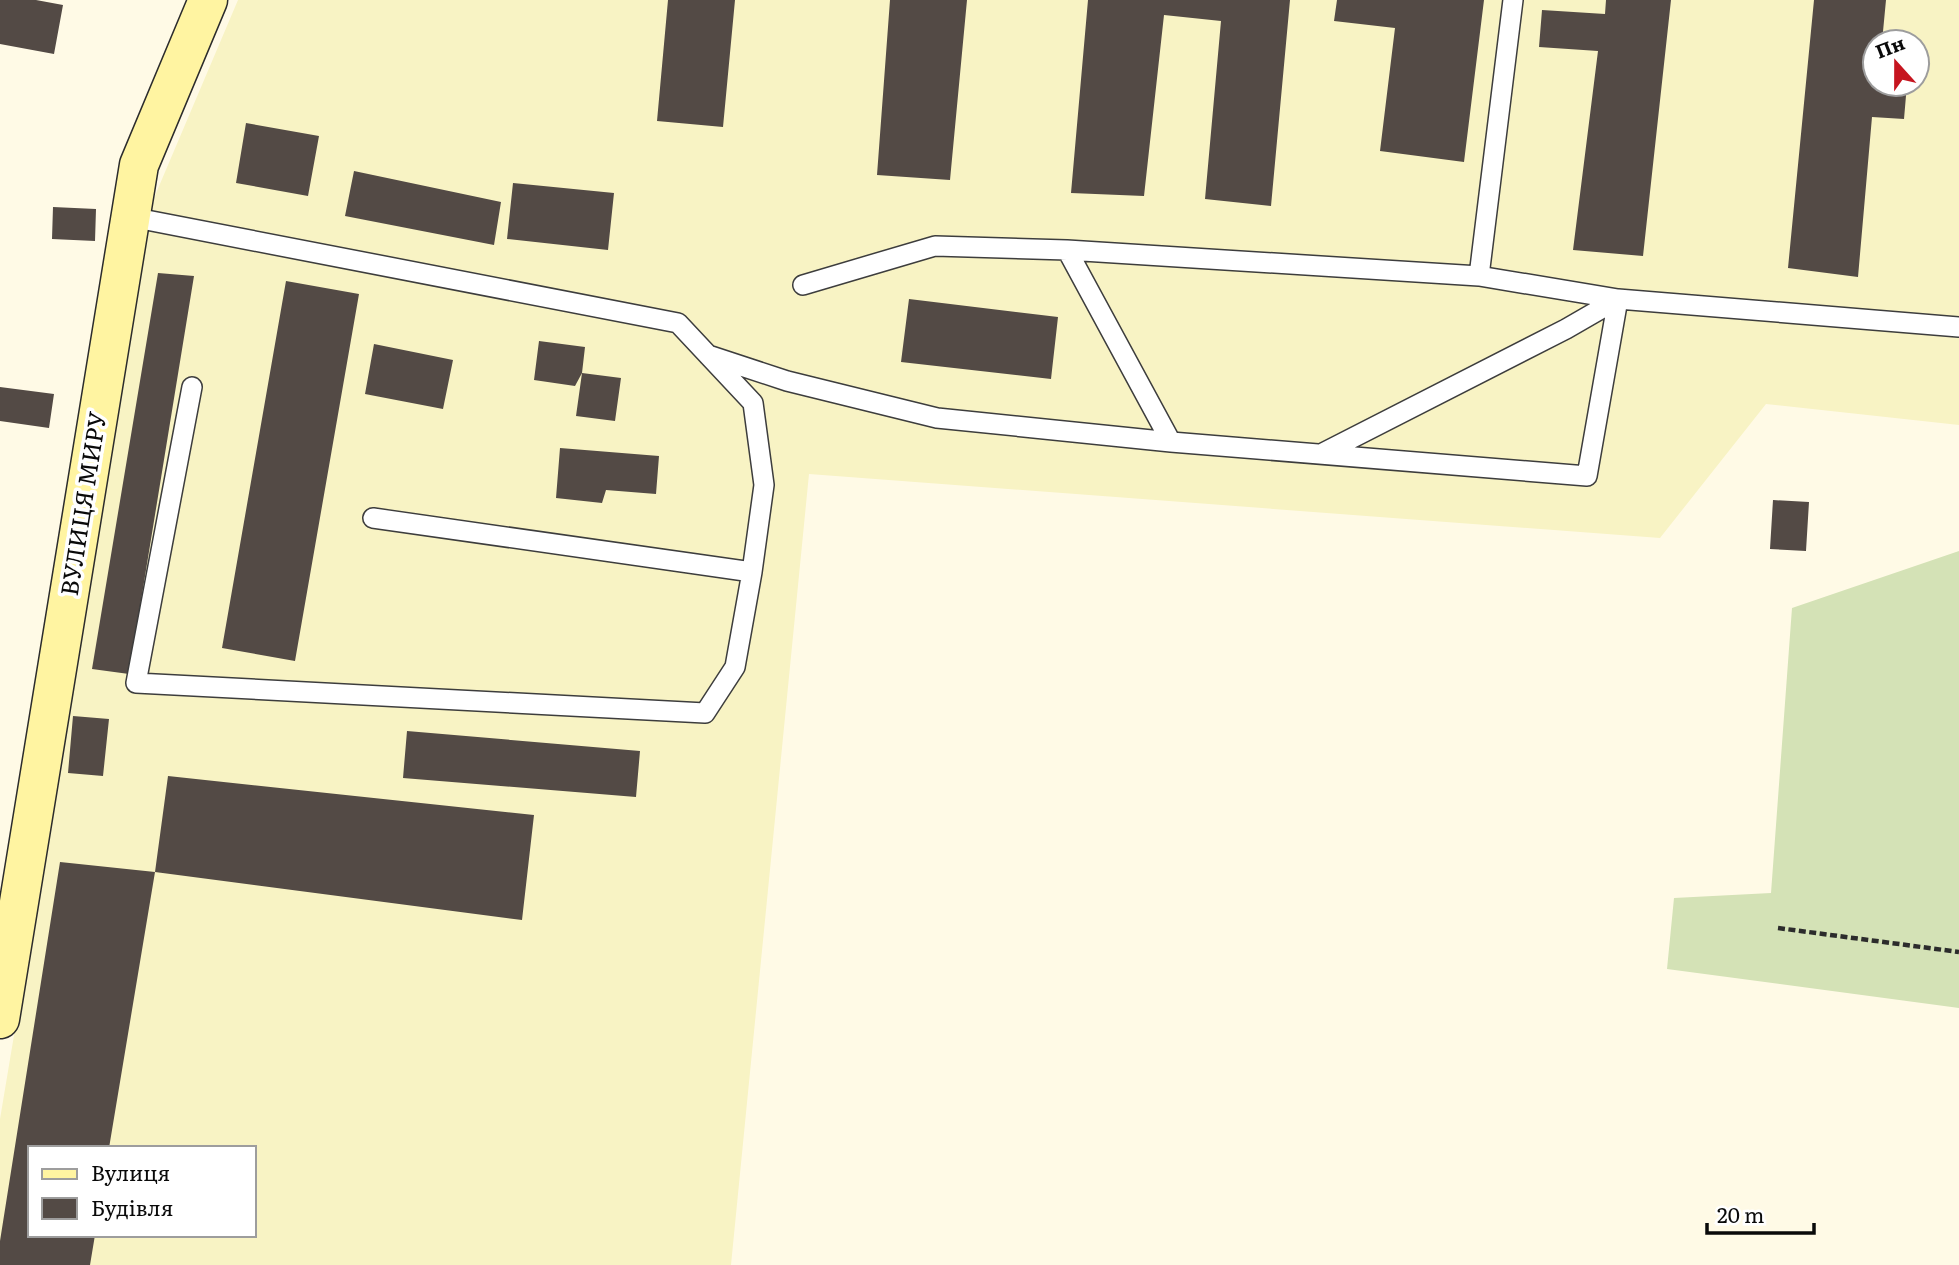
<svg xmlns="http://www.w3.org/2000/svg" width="1959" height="1265" font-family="Literata,serif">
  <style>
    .farmland { fill: #f8f3c4; fill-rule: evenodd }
    .cemetery { fill: #d4e2b6 }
    .building { fill: #534a45 }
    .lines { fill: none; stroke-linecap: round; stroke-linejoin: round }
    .lane-casing { stroke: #3d3d3d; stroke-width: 22 }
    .secondary-casing { stroke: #2c2c2c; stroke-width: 41 }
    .path { stroke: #2c2c2c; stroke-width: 4.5; stroke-dasharray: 7 3.5; stroke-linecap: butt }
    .lane { stroke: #fff; stroke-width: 19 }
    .secondary { stroke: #fff4a1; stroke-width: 38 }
    .labels { text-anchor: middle; stroke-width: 7; stroke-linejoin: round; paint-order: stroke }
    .street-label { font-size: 24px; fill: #0a0a0a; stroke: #fff }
  </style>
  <rect width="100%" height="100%" fill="#fffae6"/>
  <path class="farmland" d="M238 0H1959V425L1766 404 1660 538 809 474 731 1265H0V1119L154 198ZM1875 42H1917V84H1875ZM30 1148H254V1235H30Z"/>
  <path class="cemetery" d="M1959 551V1008L1667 969 1674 898 1771 893 1792 608Z"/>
  <path class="building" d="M0 0H36L63 5 54 54 0 44Z
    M668 0H735L723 127 657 121Z
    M890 0H967L950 180 877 175Z
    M1088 0H1290L1271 206 1205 199 1221 21 1164 15 1144 196 1071 193Z
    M1337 0H1484L1464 162 1380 151 1395 28 1334 21Z
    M1606 0H1671L1643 256 1573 250 1598 51 1539 47 1542 10 1605 14Z
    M1814 0H1886L1882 42H1875V84H1907L1904 119 1872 117 1858 277 1788 268Z
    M246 123 319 136 308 196 236 183Z
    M354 171 501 202 494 245 345 216Z
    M513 183 614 193 608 250 507 239Z
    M53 207 96 209 95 241 52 239Z
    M158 273 194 276 129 674 92 669Z
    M286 281 359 294 295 661 222 648Z
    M909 299 1058 317 1051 379 901 362Z
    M539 341 585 347 582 373 575 386 534 380Z
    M374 344 453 360 443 409 365 394Z
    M582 373 621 378 615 421 576 416Z
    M0 387 54 394 49 428 0 421Z
    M560 448 659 456 656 494 606 490 602 503 556 498Z
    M1773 500 1809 502 1806 551 1770 549Z
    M73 716 109 719 103 776 68 773Z
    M407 731 640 751 636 797 403 778Z
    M168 776 534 815 522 920 155 872Z
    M60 862 155 872 109 1148H30V1235H95L90 1265H0V1241Z"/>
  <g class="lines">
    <defs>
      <path id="lane" d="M131 217 678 323 753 403 764 485 752 572 373 518
        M1479 276 1618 299
        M803 285 935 246 1067 250
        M708 355 787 381 937 418 1171 442 1587 476 1618 299 1959 327
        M192 387 136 683 705 713 735 667 752 572
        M1171 442 1067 250 1479 276 1513 0
        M1321 454 1566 329 1618 299"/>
      <path id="secondary" d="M0 1019 139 165 208 0"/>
    </defs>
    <use href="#lane" class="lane-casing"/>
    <use href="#secondary" class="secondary-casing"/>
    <path class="path" d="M1778 928 1959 952"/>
    <use href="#lane" class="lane"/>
    <use href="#secondary" class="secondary"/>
  </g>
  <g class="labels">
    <g class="street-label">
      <text transform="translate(84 504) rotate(-81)" y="8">ВУЛИЦЯ МИРУ</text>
    </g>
  </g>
  <rect x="28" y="1146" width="228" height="91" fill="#ffffff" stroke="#9d9d9d" stroke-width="2"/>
  <rect x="42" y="1169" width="35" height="10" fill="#fff4a1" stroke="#9d9d9d" stroke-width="2"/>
  <text x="91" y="1181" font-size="21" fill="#0a0a0a">Вулиця</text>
  <rect x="42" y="1198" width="35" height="21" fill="#534a45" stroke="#9d9d9d" stroke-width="2"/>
  <text x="91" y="1216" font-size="21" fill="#0a0a0a">Будівля</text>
  <g transform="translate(1896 63) rotate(339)"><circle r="33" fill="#ffffff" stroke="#9d9d9d" stroke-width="2"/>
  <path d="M0-5L12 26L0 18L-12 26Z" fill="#c6151f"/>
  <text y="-10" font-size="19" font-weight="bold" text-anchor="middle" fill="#0a0a0a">Пн</text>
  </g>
  <path d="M1707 1223v10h107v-10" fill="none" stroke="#0a0a0a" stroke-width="3.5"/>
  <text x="1717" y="1223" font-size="21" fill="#0a0a0a" stroke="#ffffff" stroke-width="5" paint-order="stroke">20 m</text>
</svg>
